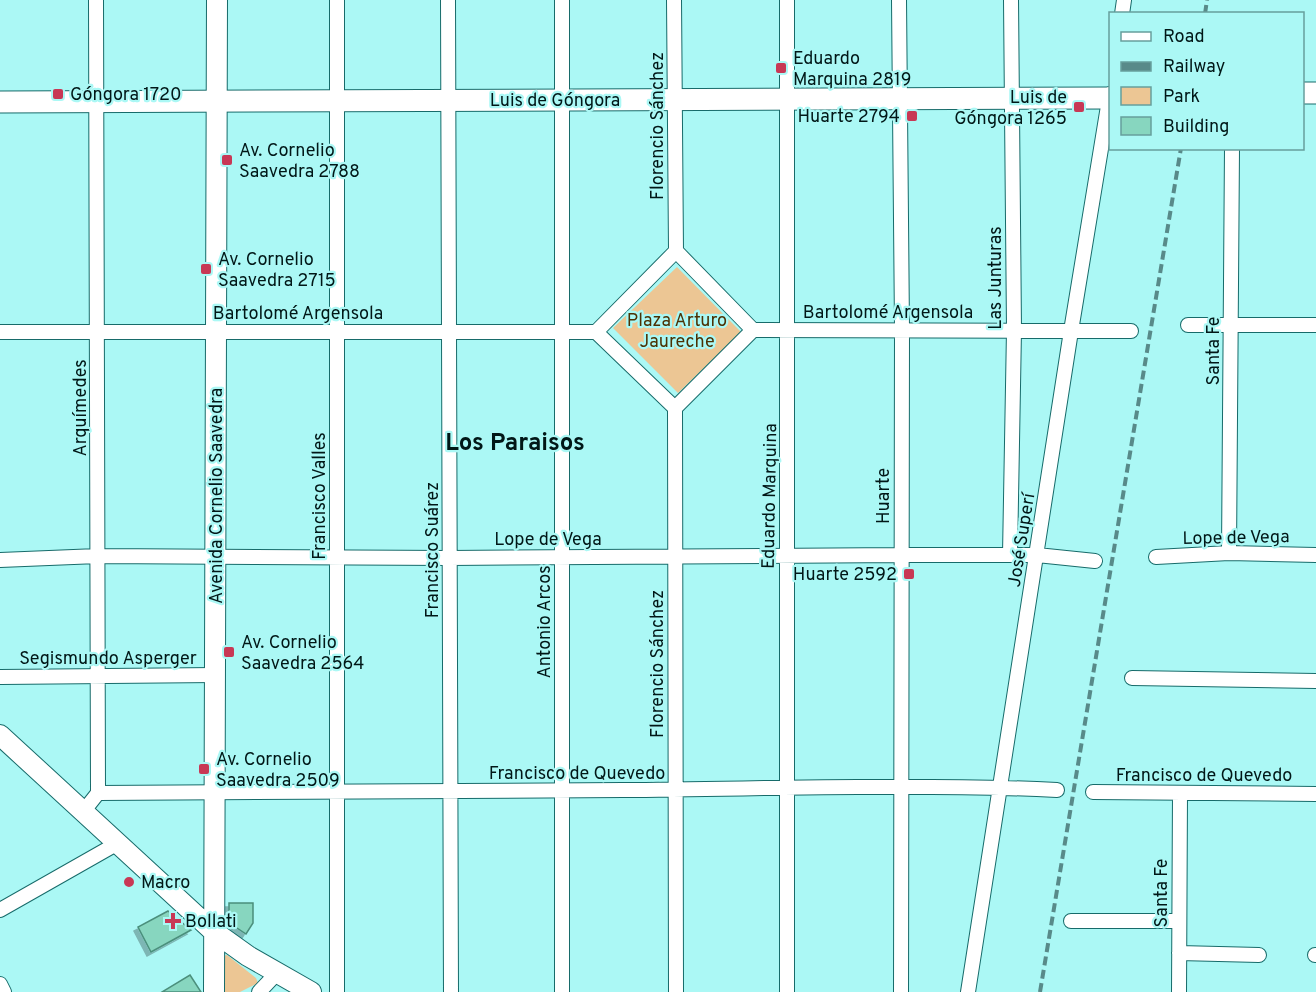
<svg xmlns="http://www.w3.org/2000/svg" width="1316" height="992" font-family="Overpass,sans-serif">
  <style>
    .green { fill: #ecc694 }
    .building { fill: #87d6bf; stroke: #4b8f7c; stroke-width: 1.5; filter: url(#shadow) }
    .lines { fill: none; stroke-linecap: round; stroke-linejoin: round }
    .minor-casing { stroke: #176b6a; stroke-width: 16 }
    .secondary-casing { stroke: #176b6a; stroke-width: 22 }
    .primary-casing { stroke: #176b6a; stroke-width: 23 }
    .minor { stroke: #fff; stroke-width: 14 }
    .secondary { stroke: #fff; stroke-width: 20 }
    .primary { stroke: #fff; stroke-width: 21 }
    .rail { stroke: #588a89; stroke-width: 4; stroke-dasharray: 9 4.5; stroke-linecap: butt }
    .poi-dot { fill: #c83855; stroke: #abf8f5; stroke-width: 2 }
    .labels { text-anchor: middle; stroke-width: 4.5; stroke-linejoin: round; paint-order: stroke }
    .poi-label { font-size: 18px; fill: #011717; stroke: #abf8f5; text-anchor: start }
    .street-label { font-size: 18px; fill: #011717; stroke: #abf8f5 }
    .park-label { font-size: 18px; fill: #4c3103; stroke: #abf8f5 }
    .district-label { font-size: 24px; font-weight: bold; fill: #011717; stroke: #abf8f5 }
  </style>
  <defs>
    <filter id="shadow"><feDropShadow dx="-4" dy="4" stdDeviation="0" flood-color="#0004"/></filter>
  </defs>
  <rect width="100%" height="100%" fill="#abf8f5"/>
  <path class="green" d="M677 267 741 332 678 393 613 328Z
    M227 955 256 978 258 983 240 992H222L223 956Z"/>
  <path class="building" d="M229 903H253V923L246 934 231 924 229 920Z
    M168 911 191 930 151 952 138 927Z
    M190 975 201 992H162Z"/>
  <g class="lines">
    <defs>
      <path id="minor" d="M448 0 451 992
        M674 0 676 251 753 330
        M899 0 902 329 901 992
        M1122 14 1124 0
        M1188 325H1316
        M753 330 1131 331
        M0 332H596
        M596 332 676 251
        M596 332 675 408
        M1229 553 1232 148
        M1010 555 1014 330 1011 0
        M1156 557 1229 553 1316 555
        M0 560 98 556 449 558 901 555H1037L1095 561
        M0 677 216 675
        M1132 678 1316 681
        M1093 792 1316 794
        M98 793C273 791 448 792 623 790 767 789 912 783 1057 790
        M83 812 98 793 96 0
        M0 910 118 843
        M1071 921H1179
        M1179 953 1259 955
        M1315 955H1316
        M0 984 4 992
        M259 992 277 973
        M337 992V0
        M562 992V0
        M676 992 675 408 753 330
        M787 992V0
        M968 992 1071 331 1110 94
        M1179 992 1180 794"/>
      <path id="secondary" d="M0 735 213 931 248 956 311 992
        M214 992 217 0"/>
      <path id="primary" d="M1302 93H1316
        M0 102 1110 98"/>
    </defs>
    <use href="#minor" class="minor-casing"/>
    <use href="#secondary" class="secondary-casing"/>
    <use href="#primary" class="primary-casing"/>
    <use href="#minor" class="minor"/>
    <use href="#secondary" class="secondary"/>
    <use href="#primary" class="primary"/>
    <path class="rail" d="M1205 14 1207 0
      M1040 992 1181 148"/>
  </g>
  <g class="poi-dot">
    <rect x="775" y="62" width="12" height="12" rx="3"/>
    <rect x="52" y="88" width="12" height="12" rx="3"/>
    <rect x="1073" y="101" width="12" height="12" rx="3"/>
    <rect x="906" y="110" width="12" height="12" rx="3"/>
    <rect x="221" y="154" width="12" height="12" rx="3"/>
    <rect x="200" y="263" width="12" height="12" rx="3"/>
    <rect x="903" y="568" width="12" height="12" rx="3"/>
    <rect x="223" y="646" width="12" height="12" rx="3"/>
    <rect x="198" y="763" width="12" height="12" rx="3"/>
    <circle cx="129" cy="882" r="6"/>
    <path d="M170 912h6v6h6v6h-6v6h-6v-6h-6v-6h6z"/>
  </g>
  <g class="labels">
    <g class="poi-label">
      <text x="793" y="64">Eduardo<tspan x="793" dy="21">Marquina 2819</tspan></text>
      <text x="70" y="100">Góngora 1720</text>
      <text x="1067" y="103" text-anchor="end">Luis de<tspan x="1067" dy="21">Góngora 1265</tspan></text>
      <text x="900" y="122" text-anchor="end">Huarte 2794</text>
      <text x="239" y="156">Av. Cornelio<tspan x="239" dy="21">Saavedra 2788</tspan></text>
      <text x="218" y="265">Av. Cornelio<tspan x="218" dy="21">Saavedra 2715</tspan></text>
      <text x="897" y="580" text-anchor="end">Huarte 2592</text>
      <text x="241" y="648">Av. Cornelio<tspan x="241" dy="21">Saavedra 2564</tspan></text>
      <text x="216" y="765">Av. Cornelio<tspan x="216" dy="21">Saavedra 2509</tspan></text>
      <text x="141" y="888">Macro</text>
      <text x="185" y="927">Bollati</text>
    </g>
    <g class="street-label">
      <text x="555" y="106">Luis de Góngora</text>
      <text transform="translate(657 126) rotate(-90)" y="6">Florencio Sánchez</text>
      <text transform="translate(995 278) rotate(-90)" y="6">Las Junturas</text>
      <text x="888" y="318">Bartolomé Argensola</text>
      <text x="298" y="319">Bartolomé Argensola</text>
      <text transform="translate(1213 351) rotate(-90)" y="6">Santa Fe</text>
      <text transform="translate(80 408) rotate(-90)" y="6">Arquímedes</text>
      <text transform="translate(216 496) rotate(-90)" y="6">Avenida Cornelio Saavedra</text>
      <text transform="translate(319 496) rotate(-90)" y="6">Francisco Valles</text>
      <text transform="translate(769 496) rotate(-89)" y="6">Eduardo Marquina</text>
      <text transform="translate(883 496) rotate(-90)" y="6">Huarte</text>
      <text transform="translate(1236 537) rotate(-1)" y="6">Lope de Vega</text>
      <text x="548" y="545">Lope de Vega</text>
      <text transform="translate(1021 540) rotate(-81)" y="6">José Superí</text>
      <text transform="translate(432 550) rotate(-90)" y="6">Francisco Suárez</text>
      <text transform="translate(544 622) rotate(-90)" y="6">Antonio Arcos</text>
      <text x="108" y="664">Segismundo Asperger</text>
      <text transform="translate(657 664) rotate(-90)" y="6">Florencio Sánchez</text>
      <text x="577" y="779">Francisco de Quevedo</text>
      <text x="1204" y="781">Francisco de Quevedo</text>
      <text transform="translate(1161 893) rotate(-90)" y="6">Santa Fe</text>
    </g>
    <g class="park-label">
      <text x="677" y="326">Plaza Arturo<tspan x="677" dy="21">Jaureche</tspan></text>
    </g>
    <g class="district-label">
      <text x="515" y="450">Los Paraisos</text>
    </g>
  </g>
  <rect x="1109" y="12" width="195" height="138" fill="#abf8f5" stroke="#679e9c" stroke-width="1.5"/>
  <rect x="1121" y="32" width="30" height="9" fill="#ffffff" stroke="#679e9c" stroke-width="1.5"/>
  <text x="1163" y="42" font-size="18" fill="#011717">Road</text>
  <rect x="1121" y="62" width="30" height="9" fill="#588a89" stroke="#679e9c" stroke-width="1.5"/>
  <text x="1163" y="72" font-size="18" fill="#011717">Railway</text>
  <rect x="1121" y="87" width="30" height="18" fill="#ecc694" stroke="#679e9c" stroke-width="1.5"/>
  <text x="1163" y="102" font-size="18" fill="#011717">Park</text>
  <rect x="1121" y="117" width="30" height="18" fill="#87d6bf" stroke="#679e9c" stroke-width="1.5"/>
  <text x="1163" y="132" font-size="18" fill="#011717">Building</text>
</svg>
